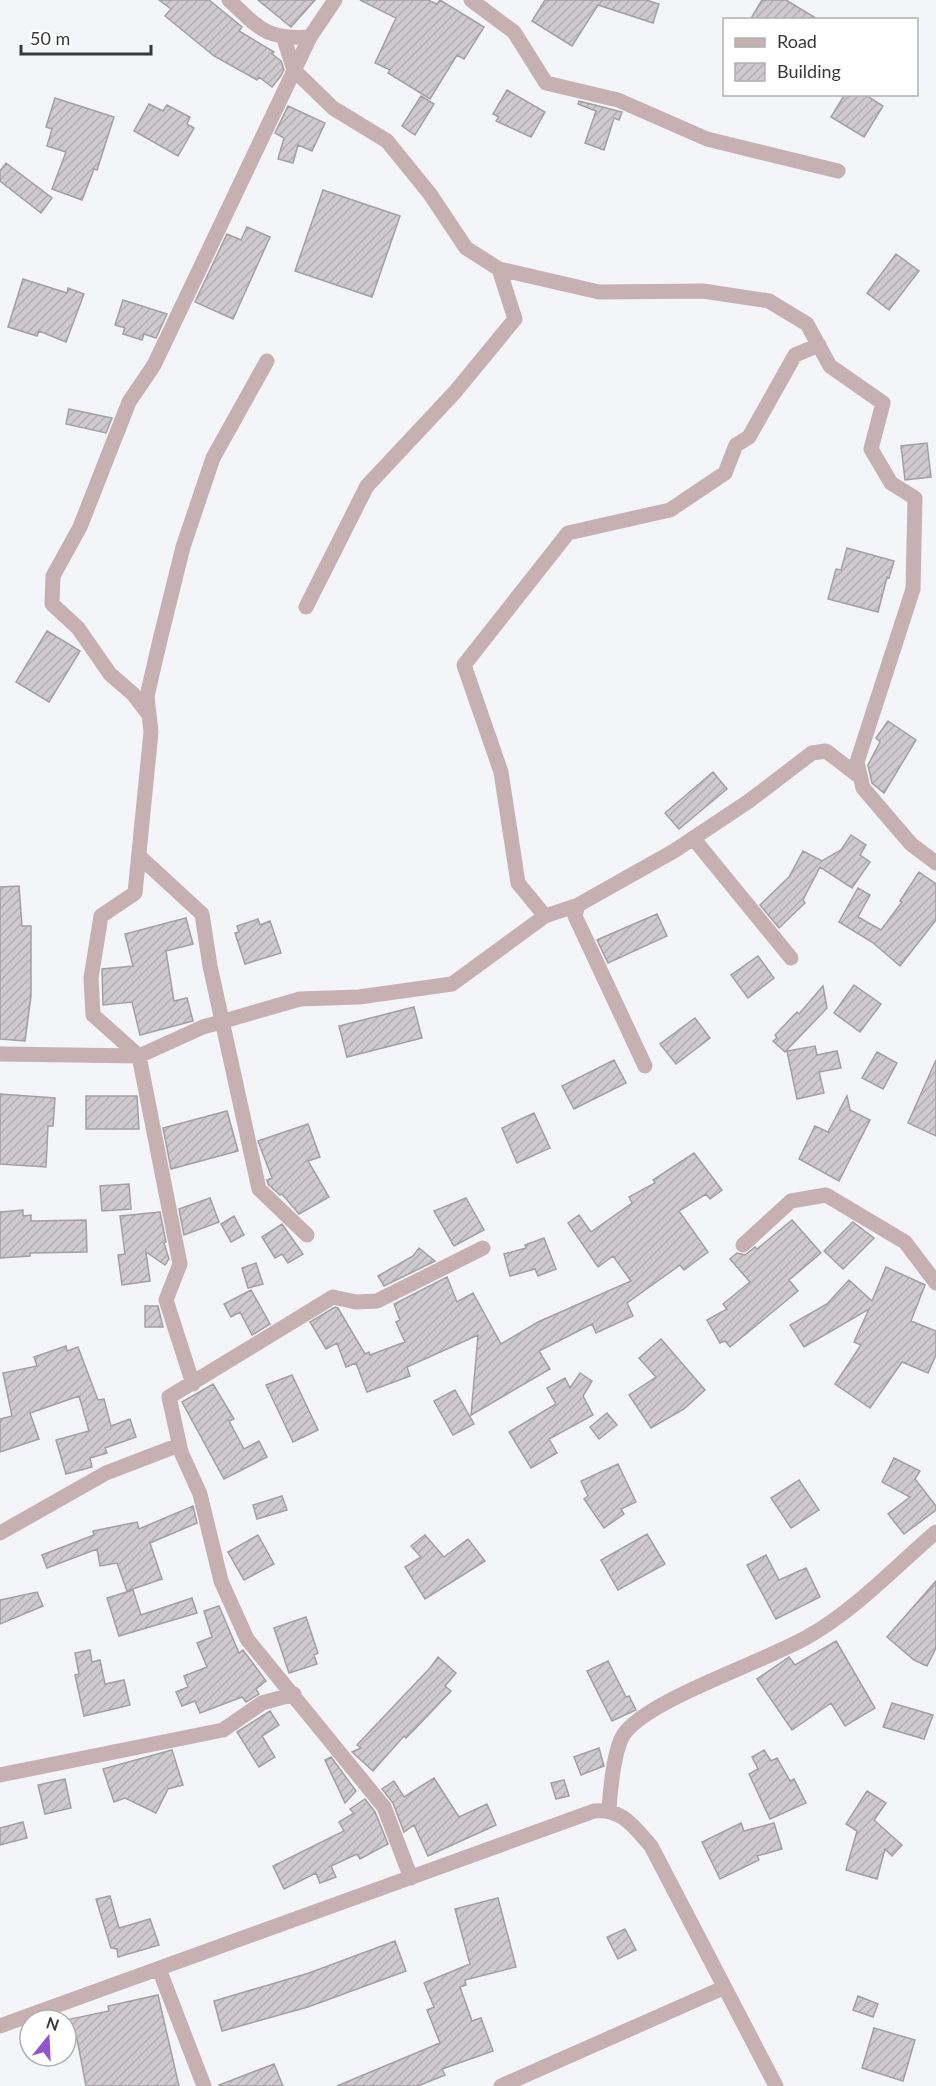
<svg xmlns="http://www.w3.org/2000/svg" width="936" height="2086" font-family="Lato,sans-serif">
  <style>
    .building { fill: url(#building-hatch); stroke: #a4a0a2; stroke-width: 1.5 }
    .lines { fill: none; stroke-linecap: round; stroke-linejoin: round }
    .street { stroke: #c7b0b2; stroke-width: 15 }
  </style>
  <defs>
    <pattern id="building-hatch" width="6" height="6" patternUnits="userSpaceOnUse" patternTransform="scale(1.5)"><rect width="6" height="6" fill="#cfcacd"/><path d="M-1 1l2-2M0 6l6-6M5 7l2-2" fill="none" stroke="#b2aeb1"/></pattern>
  </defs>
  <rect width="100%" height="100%" fill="#f3f5f9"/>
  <path class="building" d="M159 0H209L242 27 239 31 274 52 272 54 281 61 284 70 280 77 272 87 259 77 257 80 214 56 165 16 171 9Z
    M258 0H315L291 27Z
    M360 0H428L437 4 440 0 484 27 464 59 457 55 430 99 388 73 390 70 375 63 396 18Z
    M545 0H646L659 4 653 23 598 5 572 46 532 21Z
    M762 0H786L819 20H750Z
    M507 90 545 112 531 137 496 121 499 117 493 114Z
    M845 94H864L883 106 864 137 831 117Z
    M421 96 434 104 415 135 402 126Z
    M55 98 114 117 97 170 94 169 82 200 52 189 66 152 47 146 52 129 46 127Z
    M579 101 622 112 619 120 614 118 604 150 585 143 596 111 578 104Z
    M149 104 163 111 167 105 190 117 187 124 194 128 178 156 134 131Z
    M288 106 325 123 312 151 298 145 293 163 278 159 284 138 275 133Z
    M6 163 52 198 41 213 0 181V171Z
    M323 190 400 216 372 297 295 271Z
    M247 227 270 237 233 319 195 302 227 234 241 240Z
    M896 254 919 271 889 310 867 293Z
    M23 279 67 293 68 288 84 294 66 342 39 331 37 336 8 327Z
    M123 300 167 314 156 338 144 334 142 340 123 334 125 328 115 325Z
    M69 409 112 418 106 433 66 424Z
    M927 443 931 477 905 480 901 446Z
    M847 548 894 561 889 578 887 577 878 612 828 599 836 569 841 570Z
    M47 631 80 651 49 702 16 682Z
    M888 721 916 740 884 793 872 783 868 765 880 742 876 738Z
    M713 772 727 789 679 829 665 813Z
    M851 835 866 845 860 855 870 862 852 888 820 867 803 900 805 903 779 928 760 905 789 877 803 851 822 861 841 850Z
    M919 872 936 884V920L900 966 872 942 839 922 858 888 870 895 858 917 881 930 902 902 900 901Z
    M19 886 22 926H31V996L25 1041 0 1039V887Z
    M657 914 667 936 608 963 597 940Z
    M186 918 193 944 166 951 174 1001 187 998 193 1021 140 1035 132 1002 103 1005 102 969 133 966 125 934Z
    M258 919 260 925 270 921 281 953 245 964 235 933 239 932 237 926Z
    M758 956 774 978 748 998 731 975Z
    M854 985 881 1004 860 1032 834 1013Z
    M823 986 827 1008 785 1052 773 1041 777 1038 775 1035 797 1012 799 1014Z
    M414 1007 422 1038 347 1057 339 1026Z
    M695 1018 710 1038 676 1064 660 1044Z
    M815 1046 817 1055 837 1051 841 1068 819 1072 824 1093 797 1099 787 1051Z
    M877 1052 897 1063 883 1089 862 1078Z
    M614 1060 626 1083 574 1109 562 1086Z
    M936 1060V1136L908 1123Z
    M0 1094 55 1098 53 1126H48L46 1167 0 1164Z
    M86 1096H137L139 1129H86Z
    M847 1096 850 1110 870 1120 839 1181 799 1159 815 1126 828 1132Z
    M227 1111 238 1151 171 1169 163 1128Z
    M534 1113 550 1148 517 1163 502 1128Z
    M308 1124 320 1157 308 1161 329 1197 299 1214 282 1194 280 1195 268 1184 267 1180 272 1178 258 1141Z
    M694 1153 722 1190 710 1199 706 1194 679 1211 708 1252 684 1270 680 1265 627 1303 633 1316 596 1333 592 1324 539 1351 550 1369 471 1415 478 1335 407 1367 410 1376 367 1392 356 1363 346 1367 337 1343 326 1349 310 1322 335 1307 338 1308 365 1354 369 1352 370 1355 405 1342 396 1322 400 1320 394 1304 447 1277 457 1302 473 1293 501 1344 538 1322 631 1281 613 1256 598 1267 568 1223 579 1215 591 1232 632 1203 629 1197 655 1183 653 1180Z
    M129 1184 131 1209 102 1211 100 1186Z
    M210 1198 219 1222 184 1235 179 1209Z
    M466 1198 484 1230 454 1246 434 1211Z
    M23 1210V1216L31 1215V1221L86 1220 87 1252 30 1253V1256L0 1258V1212Z
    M160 1212 166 1242 164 1243 169 1259 165 1265 146 1252 150 1281 122 1285 118 1255 125 1254 120 1216Z
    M234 1216 244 1235 231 1242 221 1224Z
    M792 1220 821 1253 789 1280 798 1291 730 1347 725 1341 720 1343 707 1320 727 1309 723 1304 750 1282 730 1259 737 1253 745 1255 755 1247 757 1249Z
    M853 1222 874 1238 843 1269 824 1251Z
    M282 1224 303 1254 288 1263 282 1254 275 1258 262 1237Z
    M544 1238 556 1269 538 1276 535 1269 510 1276 504 1254 526 1248 525 1245Z
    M419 1248 435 1261 384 1286 378 1276 413 1256Z
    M256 1263 263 1284 248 1288 242 1268Z
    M886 1267 925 1285 911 1321 936 1331V1355L928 1373 902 1362 870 1408 835 1384 861 1345 854 1342 869 1309 804 1347 790 1325 827 1304 849 1280 872 1301Z
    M251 1290 270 1324 252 1335 240 1312 231 1317 224 1304Z
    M145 1306H158L163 1327H145Z
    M661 1339 705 1390 684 1409 651 1428 629 1395 656 1377 639 1358Z
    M66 1346 67 1351 78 1347 98 1400 104 1399 111 1426 130 1419 136 1437 105 1448 107 1453 90 1458 92 1467 66 1474 56 1440 89 1431 79 1396 30 1413 39 1439 0 1452V1419L12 1416 3 1373 37 1366 34 1357Z
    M580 1373 592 1381 583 1396 593 1415 549 1439 557 1453 531 1468 509 1432 556 1404 547 1388 565 1378 570 1388Z
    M292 1375 318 1430 293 1442 266 1385Z
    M213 1384 234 1419 229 1421 244 1449 259 1441 267 1457 224 1479 182 1402Z
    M455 1390 474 1424 453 1435 434 1401Z
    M607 1413 617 1425 599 1439 590 1427Z
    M894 1458 920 1471 915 1479 936 1506V1510L904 1534 888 1514 910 1497 882 1482Z
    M618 1464 636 1502 621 1509 624 1514 604 1528 584 1499 588 1496 581 1481Z
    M799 1480 819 1510 791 1528 771 1498Z
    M282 1496 287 1510 257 1519 253 1505Z
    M193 1506 197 1523 150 1543 162 1579 127 1591 117 1563 100 1566 97 1549 47 1568 42 1555 94 1535 93 1531 137 1522 139 1529Z
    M647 1534 665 1564 618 1590 601 1560Z
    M258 1535 274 1564 244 1580 228 1552Z
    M425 1535 444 1557 468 1539 485 1561 425 1599 405 1567 421 1557 411 1546Z
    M766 1555 779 1580 806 1568 820 1597 776 1619 747 1565Z
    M936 1581V1648L927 1666 914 1660 887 1637Z
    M133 1590 141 1615 192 1598 197 1613 119 1636 107 1598Z
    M37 1592 43 1606 0 1624V1600Z
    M219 1606 239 1653 243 1650 266 1681 256 1689 259 1694 246 1702 242 1697 200 1713 195 1701 182 1706 176 1692 188 1687 184 1676 207 1667 197 1643 212 1637 204 1611Z
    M306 1617 318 1653 314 1655 317 1664 289 1673 274 1628Z
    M836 1641 875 1708 845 1726 831 1703 792 1730 757 1679 789 1657 795 1665Z
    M90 1650 92 1662 100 1660 105 1684 124 1680 130 1705 84 1716 75 1675 79 1674 75 1653Z
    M438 1657 456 1673 445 1686 451 1691 413 1731 406 1738 404 1736 373 1771 352 1752 361 1748 357 1745 430 1668Z
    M608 1661 626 1697 629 1696 636 1710 612 1721 587 1671Z
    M892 1703 933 1715 924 1739 883 1727Z
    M270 1711 279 1725 262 1736 275 1757 259 1767 237 1732Z
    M599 1748 604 1766 581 1775 574 1757Z
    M172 1750 183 1785 168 1789 156 1813 125 1798 114 1802 103 1769Z
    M764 1750 771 1761 777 1758 790 1781 794 1779 806 1803 770 1819 749 1774 758 1769 752 1757Z
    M331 1757 356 1791 345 1803 325 1760Z
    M434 1778 459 1817 487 1804 496 1825 428 1856 414 1825 404 1832 393 1803 382 1789 394 1781 404 1797Z
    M65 1779 71 1808 45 1814 38 1785Z
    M564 1780 569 1796 556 1799 551 1783Z
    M867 1791 886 1803 874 1820 902 1845 892 1856 885 1849 877 1879 846 1870 857 1831 846 1824Z
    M365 1799 375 1812 388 1844 360 1859 357 1854 331 1866 336 1877 320 1883 316 1873 284 1889 273 1866 344 1831 339 1822 354 1813 350 1809Z
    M23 1822 27 1838 0 1845V1828Z
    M741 1823 744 1831 774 1823 782 1849 757 1856 759 1860 720 1879 702 1842Z
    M110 1896 119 1928 150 1919 159 1945 118 1957 117 1949 111 1948 96 1899Z
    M498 1898 516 1967 465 1980 466 1985 460 1987 472 2021 481 2018 493 2051 442 2069 445 2075 418 2086H337L440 2043 427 2010 434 2007 424 1983 470 1964 455 1909Z
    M625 1929 636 1950 618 1959 607 1937Z
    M395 1941 406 1971 308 2007 222 2031 214 2001 309 1973Z
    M158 1995 179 2086H86L77 2039 66 2042V2020L109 2011 108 2006Z
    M858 1996 878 2004 873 2017 853 2010Z
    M874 2028 915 2040 903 2081 862 2068Z
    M274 2064 283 2086H219V2085Z"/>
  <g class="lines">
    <path class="street" d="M229 0C259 28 266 40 310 37L335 0
      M471 0 514 32 546 83 618 100 707 139 838 171
      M284 39 294 70 333 108 387 141 430 194 466 248 499 269 599 292 703 291 769 301 807 324 830 366 883 403 871 449 891 483 915 498 913 589 857 762 863 788 911 844 936 863
      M306 607 367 486 455 392 515 319 499 269
      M149 715 133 694 110 674 78 628 52 604 53 576 80 527 129 402 154 365 310 37
      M693 838 791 958
      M139 856 202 914 210 966 259 1189 307 1235
      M545 916 518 883 501 772 464 665 568 533 670 510 725 473 736 445 749 437 795 355 819 345
      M0 1054 139 1056 203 1027 300 999 359 997 452 984 545 916 578 905
      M645 1066 575 916 578 905 674 851 749 801 812 753 826 751 860 777
      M743 1245 791 1201 826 1195 905 1242 936 1283
      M193 1384 166 1300 180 1264 139 1056 93 1015 91 978 101 916 135 893 151 732 147 696 160 640 183 547 213 458 267 361
      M0 1533 106 1473 179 1445
      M0 1775 223 1730 262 1703 294 1694
      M609 1810C610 1791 614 1749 624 1734 648 1699 767 1661 809 1636 856 1609 895 1567 936 1532
      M411 1878 384 1807 247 1639 221 1581 200 1494 181 1452 169 1397 333 1297 356 1302 377 1301 483 1248
      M159 1969 204 2086
      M0 2026 594 1811C622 1808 634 1827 651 1846L776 2086
      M501 2086 723 1988"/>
  </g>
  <rect x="723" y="18" width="195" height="78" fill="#ffffff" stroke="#afb0b0" stroke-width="1.5"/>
  <rect x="735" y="38" width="30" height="9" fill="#c7b0b2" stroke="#afb0b0" stroke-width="1.5"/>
  <text x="777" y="48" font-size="18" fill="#38393a">Road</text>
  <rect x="735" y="63" width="30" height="18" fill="url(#building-hatch)" stroke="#afb0b0" stroke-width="1.5"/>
  <text x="777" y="78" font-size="18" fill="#38393a">Building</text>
  <g transform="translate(48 2038) rotate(18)"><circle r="28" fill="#ffffff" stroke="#afb0b0" stroke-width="1.5"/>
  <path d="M0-4.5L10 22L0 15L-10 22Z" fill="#9156cd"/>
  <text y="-9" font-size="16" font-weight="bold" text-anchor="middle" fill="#38393a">N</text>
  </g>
  <path d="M21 45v9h130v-9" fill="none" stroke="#38393a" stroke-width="3"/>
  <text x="30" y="45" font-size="18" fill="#38393a" stroke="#ffffff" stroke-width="4.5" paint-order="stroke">50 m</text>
</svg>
